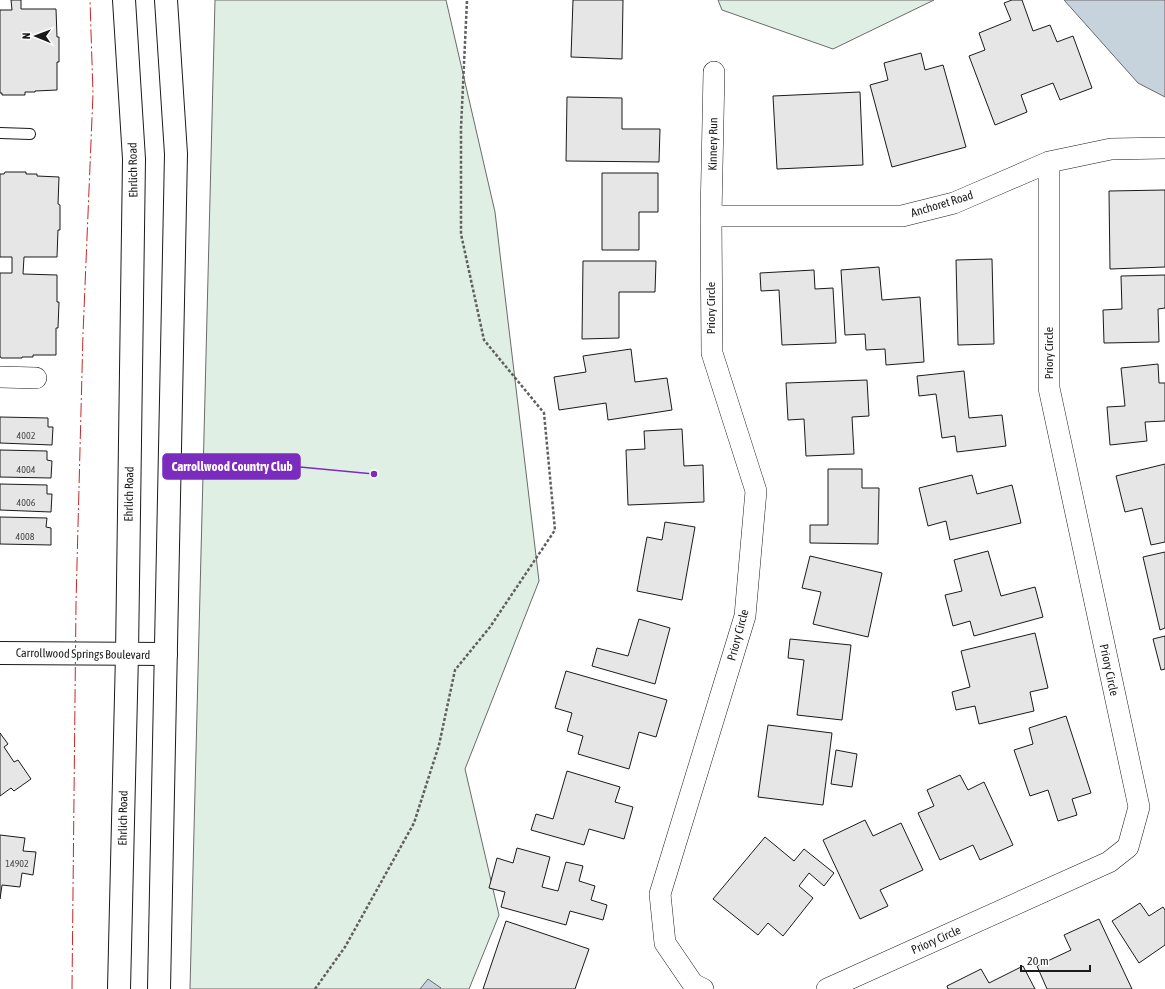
<svg xmlns="http://www.w3.org/2000/svg" width="1165" height="989" font-family="'Asap Condensed',sans-serif">
  <style>
    .green { fill: #e0efe3; stroke: #6a6a6a }
    .water { fill: #c6d2dc; stroke: #6a6a6a }
    .building { fill: #e6e6e6; stroke: #1a1a1a }
    .lines { fill: none; stroke-linecap: round; stroke-linejoin: round }
    .service-casing { stroke: #1a1a1a; stroke-width: 12 }
    .minor-casing { stroke: #1a1a1a; stroke-width: 22 }
    .tertiary-casing { stroke: #1a1a1a; stroke-width: 24 }
    .secondary-casing { stroke: #1a1a1a; stroke-width: 24 }
    .path { stroke: #5f5f5f; stroke-width: 2.5; stroke-dasharray: 3 2; stroke-linecap: butt }
    .service { stroke: #fff; stroke-width: 10 }
    .minor { stroke: #fff; stroke-width: 21 }
    .tertiary { stroke: #fff; stroke-width: 22 }
    .secondary { stroke: #fff; stroke-width: 22 }
    .power { stroke: #c62828; stroke-width: 1; stroke-dasharray: 14 3 2 3; stroke-linecap: butt }
    .labels { text-anchor: middle; stroke-width: 3; stroke-linejoin: round; paint-order: stroke }
    .number-label { font-size: 10px; fill: #4d4d4d }
    .street-label { font-size: 12px; fill: #1a1a1a; stroke: #fff }
    .leader { fill: none; stroke: #7b2cbf; stroke-width: 1.5 }
    .callout-dot { fill: #7b2cbf; stroke: #fff; stroke-width: 1.5 }
    .callout { fill: #7b2cbf; stroke: #7b2cbf; stroke-width: 1.5 }
    .callout-label { font-size: 13px; text-anchor: middle; font-weight: bold; fill: #fff }
  </style>
  <rect width="100%" height="100%" fill="#fff"/>
  <path class="green" d="M215 0H446L495 212 539 581 465 769 499 915 469 989H190Z
    M718 0H934L833 49 722 10Z"/>
  <path class="water" d="M1064 0H1165V97L1138 83Z
    M428 979 441 988 440 989H420Z"/>
  <path class="building" d="M11 0H21V9H56L57 37H59V62H57V90L35 91V92H25V95H2V93H0V10H12Z
    M573 0H623L622 59 571 57Z
    M1012 0H1022L1033 31 1050 25 1057 42 1073 36 1092 88 1060 100 1053 83 1021 95 1027 112 995 125 969 56 985 50 979 33 1011 20 1004 3Z
    M921 53 925 70 943 65 966 147 892 167 870 85 888 80 884 63Z
    M860 92 863 165 777 169 773 96Z
    M567 97 622 98V129H660L659 162 566 161Z
    M5 172H26V174H37V176L59 177 58 204 60 205V230H58L57 257H24L23 274 57 275V302H59L58 328H56V355H33V357H22V358H1L0 356V273H12V257H0V174H4Z
    M602 173H658V212H639V250H602Z
    M1165 190V267L1110 269 1109 191Z
    M992 259 994 344 958 345 956 260Z
    M583 261H656L655 292H619V338L582 339Z
    M879 267 882 300 920 297 924 362 886 365 885 349 866 350 865 334 845 335 841 270Z
    M814 270 815 289 833 288 836 343 782 345 779 290 761 291 760 273Z
    M1165 275V308L1158 309 1159 342 1104 343 1103 310 1122 309 1121 276Z
    M631 349 635 382 667 378 672 410 608 420 606 403 559 410 554 377 586 372 583 356Z
    M1158 364 1159 383H1165V421L1145 422 1147 441 1110 445 1107 407 1125 406 1121 368Z
    M964 371 969 418 1002 415 1006 446 957 452 955 436 942 438 936 394 919 396 917 376Z
    M867 380 869 416 852 417 854 454 806 456 804 419 788 420 786 383Z
    M0 417 48 418V427H53L52 445 0 443Z
    M682 429 684 466 703 465 704 502 628 505 626 450 645 449 644 431Z
    M0 450 47 451V460L52 461 51 478 0 477Z
    M1165 464V542L1151 545 1142 508 1125 512 1116 476Z
    M828 469H862V488H879L878 544 810 543V525H828Z
    M972 475 977 494 1012 485 1021 523 950 540 946 521 928 526 919 488Z
    M0 484 47 485V494H52L51 512 0 510Z
    M0 517 47 518 46 527 51 528V545L0 544Z
    M665 522 695 527 682 600 637 591 647 537 662 540Z
    M988 551 1001 596 1035 587 1043 617 974 636 970 621 953 626 945 595 962 591 954 560Z
    M1165 552V628L1160 630 1143 557Z
    M810 556 882 573 868 637 813 624 821 592 802 588Z
    M639 619 670 628 655 684 592 666 597 648 628 656Z
    M1035 633 1048 688 1030 692 1034 711 979 724 975 706 956 710 952 692 970 687 961 651Z
    M1165 636V669L1161 670 1153 639Z
    M790 639 851 645 842 720 797 715 804 660 788 658Z
    M566 671 667 700 656 737 639 732 629 769 578 754 583 736 567 731 572 713 555 708Z
    M1066 716 1091 793 1072 799 1077 815 1058 821 1048 790 1030 796 1014 750 1033 744 1029 728Z
    M768 725 832 733 823 805 758 797Z
    M0 733 8 744 4 747 14 762 18 760 31 779 14 791 11 788 0 796Z
    M836 750 857 754 852 787 831 784Z
    M567 771 620 787 615 802 633 807 624 839 589 829 584 845 531 830 536 814 553 819Z
    M960 775 968 790 984 782 1013 845 980 860 973 845 940 860 918 813 934 806 927 790Z
    M865 820 873 836 901 823 923 870 880 890 888 906 860 919 823 840Z
    M0 835 25 838 23 851 36 852 33 875 22 873 20 887 2 885 0 899Z
    M765 837 794 861 804 849 834 873 824 886 809 873 799 886 813 898 783 936 768 923 758 935 713 899Z
    M517 848 550 857 542 887 558 891 566 862 583 866 579 881 595 886 591 900 607 905 603 920 570 911 566 925 501 907 505 892 489 888 497 858 513 863Z
    M1140 903 1149 916 1163 907 1165 910V945L1139 963 1112 921Z
    M1099 919 1132 989H1047L1037 966 1071 950 1064 935Z
    M506 921 589 949 575 989H483Z
    M1023 966 1035 989H948L947 986 981 969 989 983Z"/>
  <g class="lines">
    <defs>
      <path id="service" d="M0 133 30 134"/>
      <path id="minor" d="M711 216H902L954 203 1049 162 1111 149 1165 148
        M0 377 36 378
        M703 989 693 984 665 943 660 894 745 616 756 491 712 353 711 216 714 72
        M827 989 1109 862 1128 847 1139 807 1049 388V162"/>
      <path id="tertiary" d="M0 653 166 654"/>
      <path id="secondary" d="M119 989 127 654 134 159 124 0
        M159 989 176 154 166 0"/>
    </defs>
    <use href="#service" class="service-casing"/>
    <use href="#minor" class="minor-casing"/>
    <use href="#tertiary" class="tertiary-casing"/>
    <use href="#secondary" class="secondary-casing"/>
    <path class="path" d="M315 989 345 947 414 823 439 745 455 670 490 627 555 530 544 413 484 340 461 234V128L467 0"/>
    <use href="#service" class="service"/>
    <use href="#minor" class="minor"/>
    <use href="#tertiary" class="tertiary"/>
    <use href="#secondary" class="secondary"/>
    <path class="power" d="M72 989 76 603 83 334 93 94 90 0"/>
  </g>
  <g class="labels">
    <g class="number-label">
      <text x="26" y="439">4002</text>
      <text x="26" y="473">4004</text>
      <text x="26" y="506">4006</text>
      <text x="25" y="540">4008</text>
      <text x="17" y="867">14902</text>
    </g>
    <g class="street-label">
      <text transform="translate(713 144) rotate(-89)" y="4">Kinnery Run</text>
      <text transform="translate(133 170) rotate(-91)" y="4">Ehrlich Road</text>
      <text transform="translate(942 204) rotate(-17)" y="4">Anchoret Road</text>
      <text transform="translate(711 308) rotate(-90)" y="4">Priory Circle</text>
      <text transform="translate(1049 353) rotate(-90)" y="4">Priory Circle</text>
      <text transform="translate(129 494) rotate(-89)" y="4">Ehrlich Road</text>
      <text transform="translate(738 635) rotate(-75)" y="4">Priory Circle</text>
      <text transform="translate(83 654) rotate(1)" y="4">Carrollwood Springs Boulevard</text>
      <text transform="translate(1109 670) rotate(78)" y="4">Priory Circle</text>
      <text transform="translate(123 818) rotate(-89)" y="4">Ehrlich Road</text>
      <text transform="translate(936 940) rotate(-24)" y="4">Priory Circle</text>
    </g>
  </g>
  <path class="leader" d="M374 474L300 467"/>
  <circle class="callout-dot" cx="374" cy="474" r="4"/>
  <rect class="callout" x="163" y="454" width="137" height="25" rx="4"/>
  <g class="callout-label">
    <text x="232" y="471">Carrollwood Country Club</text>
  </g>
  <g transform="translate(36 36) rotate(271)" stroke="#ffffff" stroke-width="3" paint-order="stroke">
  <path d="M0-3L7 15L0 10L-7 15Z" fill="#1a1a1a"/>
  <text y="-6" font-size="11" font-weight="bold" text-anchor="middle" fill="#1a1a1a">N</text>
  </g>
  <path d="M1021 965v6h69v-6" fill="none" stroke="#1a1a1a" stroke-width="2"/>
  <text x="1027" y="965" font-size="12" fill="#1a1a1a" stroke="#ffffff" stroke-width="3" paint-order="stroke">20 m</text>
</svg>
